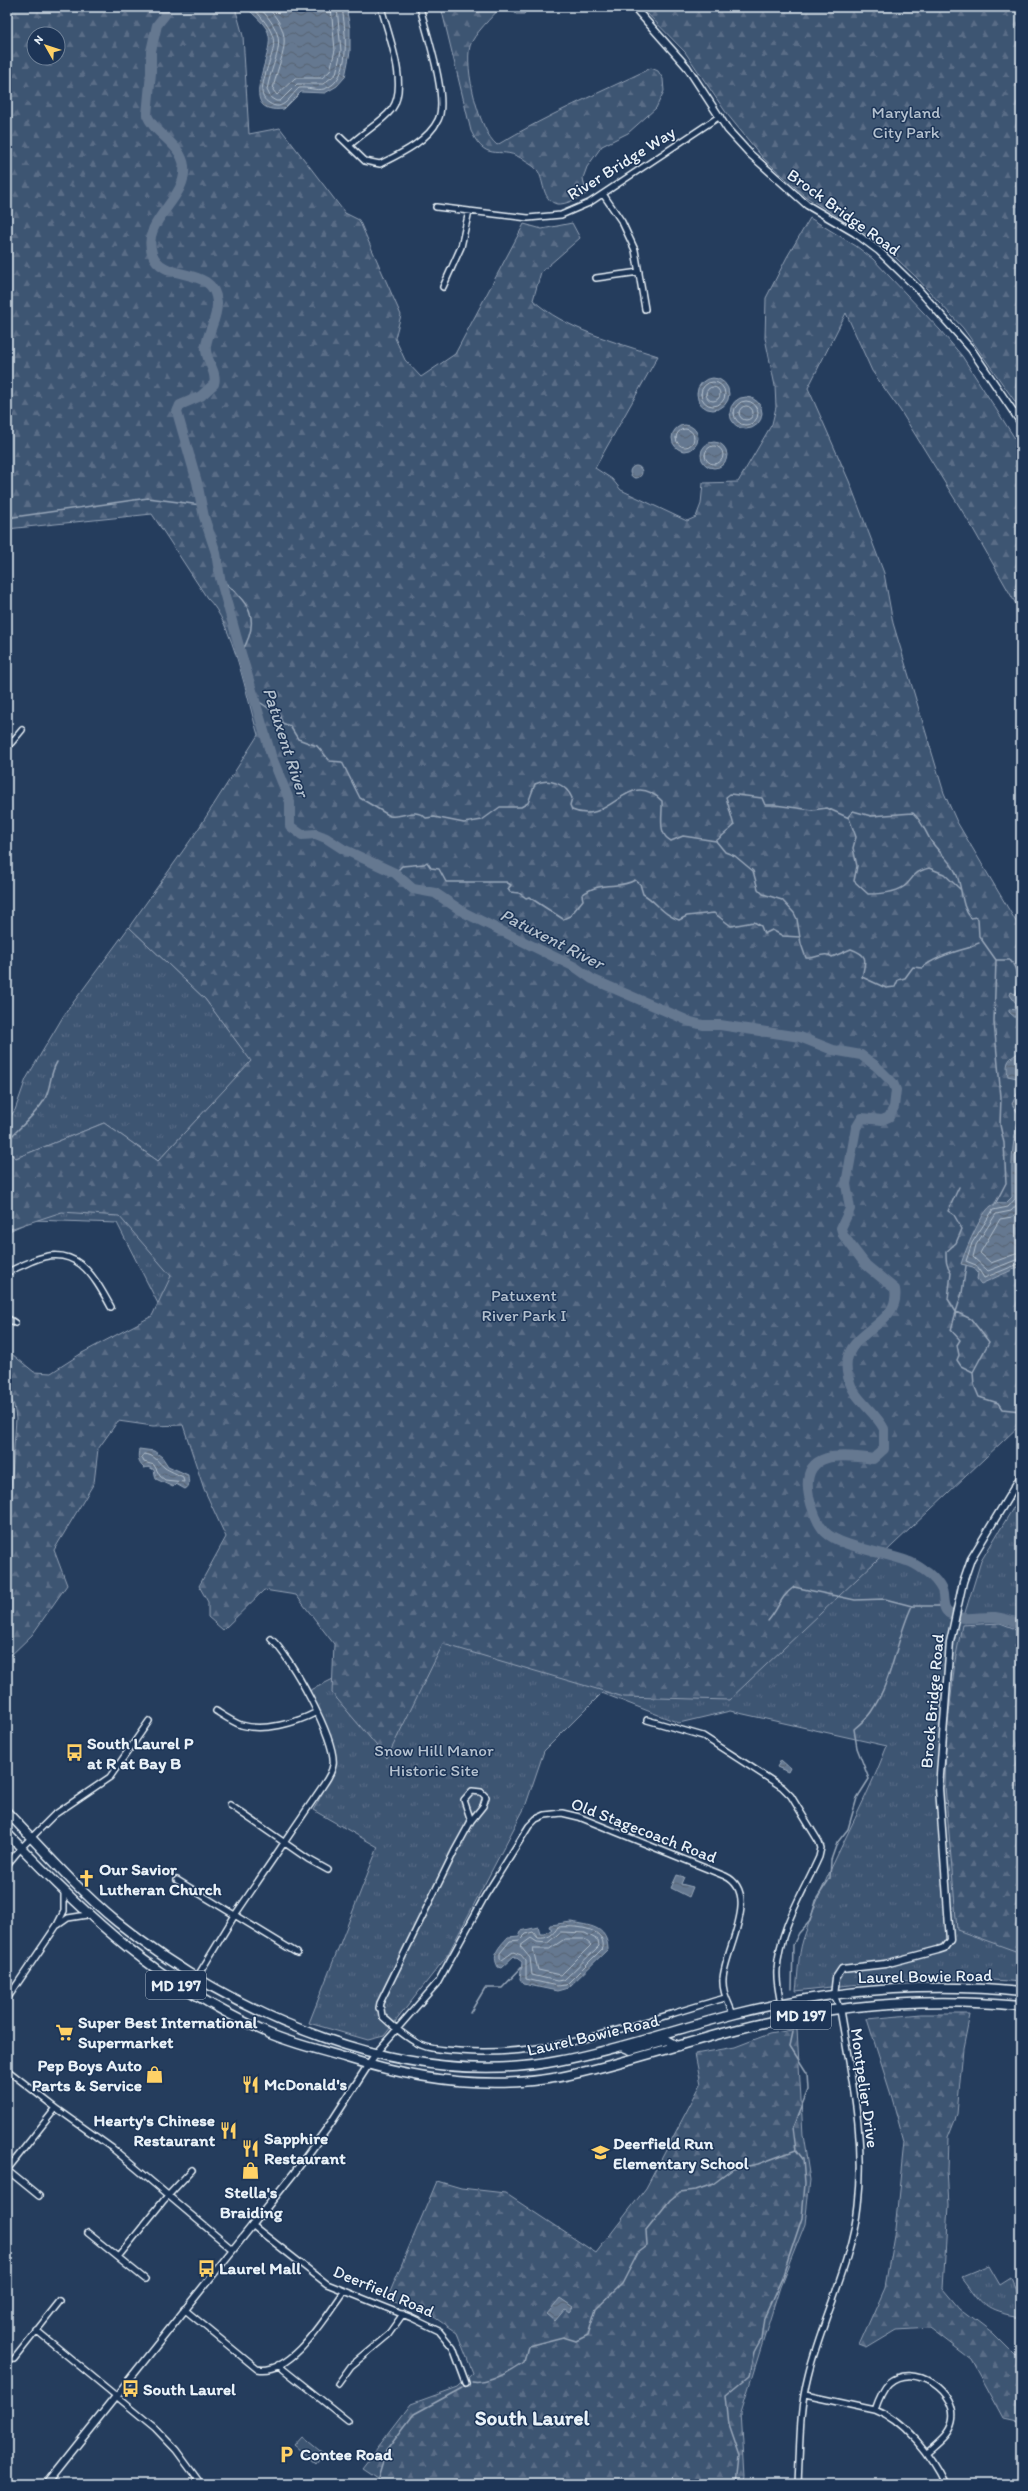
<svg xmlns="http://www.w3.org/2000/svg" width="1028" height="2491" font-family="Itim,sans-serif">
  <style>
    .grass { fill: url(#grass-tufts); stroke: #93a2b5 }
    .forest { fill: url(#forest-firs); stroke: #93a2b5; fill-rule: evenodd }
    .pitch { fill: #3e5472; stroke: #93a2b5 }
    .water { fill: url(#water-waves); stroke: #99a8ba }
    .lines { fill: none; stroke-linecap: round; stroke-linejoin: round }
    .shore { stroke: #b4c1ce; stroke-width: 1 }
    .stream { stroke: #99a8ba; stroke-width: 1.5 }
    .river { stroke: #657890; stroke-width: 10 }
    .minor-casing { stroke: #e8f1f8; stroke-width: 8 }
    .tertiary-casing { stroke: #e8f1f8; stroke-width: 9 }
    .primary-casing { stroke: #e8f1f8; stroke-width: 11 }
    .minor { stroke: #1d3557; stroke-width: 5 }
    .tertiary { stroke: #1d3557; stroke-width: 6 }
    .primary { stroke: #1d3557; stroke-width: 8 }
    .labels { text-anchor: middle; stroke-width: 3; stroke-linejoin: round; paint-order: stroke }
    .shield { fill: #1d3557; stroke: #abb9c8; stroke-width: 1 }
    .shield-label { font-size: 16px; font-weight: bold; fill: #e8f1f8 }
    .park-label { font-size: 17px; fill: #b5c2d0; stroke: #1d3557 }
    .street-label { font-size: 17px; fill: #e8f1f8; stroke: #1d3557 }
    .poi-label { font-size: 17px; font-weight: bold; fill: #e8f1f8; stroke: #1d3557; text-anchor: start }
    .water-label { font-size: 18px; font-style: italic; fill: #b4c1ce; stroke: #1d3557 }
    .district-label { font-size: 21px; font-weight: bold; fill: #e8f1f8; stroke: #1d3557 }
  </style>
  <defs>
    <pattern id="grass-tufts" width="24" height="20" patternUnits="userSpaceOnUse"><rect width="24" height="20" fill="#3e5472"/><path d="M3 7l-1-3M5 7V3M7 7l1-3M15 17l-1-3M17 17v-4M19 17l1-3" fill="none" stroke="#5a6d87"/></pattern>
    <pattern id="forest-firs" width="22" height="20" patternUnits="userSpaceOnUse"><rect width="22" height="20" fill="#3e5472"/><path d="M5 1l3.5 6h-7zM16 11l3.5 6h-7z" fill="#5a6d87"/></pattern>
    <pattern id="water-waves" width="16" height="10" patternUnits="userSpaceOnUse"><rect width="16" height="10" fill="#657890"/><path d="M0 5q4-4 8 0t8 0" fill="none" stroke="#576270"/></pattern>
  </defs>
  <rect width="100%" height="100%" fill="#253d5d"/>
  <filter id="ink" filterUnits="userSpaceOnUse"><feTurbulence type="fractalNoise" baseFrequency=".025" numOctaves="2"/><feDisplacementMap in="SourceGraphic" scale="8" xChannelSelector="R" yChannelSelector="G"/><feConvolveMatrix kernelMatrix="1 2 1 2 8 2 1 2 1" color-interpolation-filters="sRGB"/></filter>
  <g filter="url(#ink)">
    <path class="grass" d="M129 927 205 999 247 1055 878 1553C897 1561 911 1560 928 1574 952 1593 932 1611 963 1619L981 1561 1021 1495V1982C946 1975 871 1982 796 1991 798 1975 798 1956 803 1940 824 1872 862 1812 887 1746L730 1711 679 1723 602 1693 544 1751 525 1807 447 1956 384 2036 368 2040 309 2023 378 1847 313 1810C343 1761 332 1739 309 1691L355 1668 264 1512 117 1223 33 1220 7 1232V1189L145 1200 217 1098 158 1161 104 1123 16 1158 7 1151V1121L15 1110 26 1079 64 1015Z
      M989 2266 1000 2285 1011 2278 1019 2297H1021V2317C983 2311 984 2306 962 2277Z"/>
    <path class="forest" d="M7 7H235L243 36 249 134 280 128 345 213 359 220 401 315 395 338 405 360 421 377 455 354 524 224 542 229 572 223 580 238 541 272 533 300C564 329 618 343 658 356L595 468 612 479 621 490 687 521 696 517 701 504 703 483 738 482 772 424 776 407 775 386 765 338 766 298 787 257 810 218 856 246 873 259 940 330 962 356 1021 448V613L972 527 900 410 872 371 846 313 808 388 849 481 884 573 893 623 944 793 957 822 1021 930V1424L729 1700 624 1697 443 1644 387 1758 332 1693 334 1644 296 1595 264 1590 223 1630 208 1617V1602L199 1586 226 1537 204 1489 183 1425 153 1426 118 1421 98 1449 94 1483 54 1550 67 1585 32 1635 7 1659V1546L16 1419 14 1405 7 1394V1350L34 1372 51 1373 82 1353 152 1316 171 1276 119 1216 62 1212 7 1230V1151L16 1158 104 1123 158 1161 251 1061 205 999 129 927 197 831 258 735C247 699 233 622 207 598L152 514 7 529ZM34 34H58V58H34Z
      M441 7H501C493 16 473 35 470 46 464 68 479 131 497 145 547 115 599 93 651 68L658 71 663 79 664 91 656 108 628 133 602 146 587 167 583 178 586 194C578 198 566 205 557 204 543 201 544 183 539 173 537 168 530 164 525 161 501 142 488 167 471 131Z
      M508 7H529L524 14H516Z
      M641 7H1021V410L963 328 916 277 880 243 806 197 763 158 727 114 685 52Z
      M1000 1623 1021 1631V1953L957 1930 945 1786 946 1741 955 1661 962 1625Z
      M921 2014H970L963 2049 957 2114 948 2137 947 2171 949 2204 944 2289 960 2308 993 2333 1021 2361V2422L1003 2418 971 2359 930 2328 897 2330 867 2348 859 2345 885 2287 895 2229 904 2142 892 2098 867 2019Z
      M797 2029 803 2135 810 2180 805 2224 780 2287 741 2412 745 2477 743 2484H386L362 2468 411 2404 458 2387 473 2373 457 2333 434 2317 387 2299 437 2181 461 2188 505 2193 596 2253 646 2188 701 2084 695 2054 735 2047 769 2034Z"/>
    <path class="pitch" d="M302 2436 324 2454 316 2464 294 2445Z"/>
    <path class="water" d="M246 7H346L350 28V52L345 77 337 86 325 93 301 92 284 109C235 115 273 58 269 36 268 25 253 15 246 7Z
      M697 394a16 16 0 1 1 32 0a16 16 0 1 1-32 0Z
      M730 413a16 16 0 1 1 32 0a16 16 0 1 1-32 0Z
      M672 438a13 13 0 1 1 26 0a13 13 0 1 1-26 0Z
      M701 455a13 13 0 1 1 26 0a13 13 0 1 1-26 0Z
      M630 472a6 6 0 1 1 12 0a6 6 0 1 1-12 0Z
      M1011 992 1021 997V1033L1019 1021 1009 1012V1009L1017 1010 1018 1006 1010 995Z
      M1021 1051V1079L1008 1076C1005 1060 1009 1059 1021 1051Z
      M1021 1086V1266L981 1284 977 1279 978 1273 973 1267 961 1264C965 1251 981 1213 991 1206 996 1203 1001 1203 1006 1203L1012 1197C1012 1167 1010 1146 1020 1116L1012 1104Z
      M139 1449 154 1451 162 1457 168 1466 188 1475C188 1481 191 1486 185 1489L176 1484 173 1487 156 1479 154 1470 149 1467 144 1468C137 1462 138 1456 139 1449Z
      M781 1760 790 1768 788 1772 777 1767Z
      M677 1875 684 1877 681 1884 693 1887 689 1897 671 1888Z
      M571 1922C589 1926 607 1925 608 1949L568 1988 557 1991 524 1984 520 1979 522 1962 514 1956 501 1968 498 1967C491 1954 499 1947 508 1937L519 1936 521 1931 538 1927 540 1934H545L552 1929 549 1927 550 1925Z
      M560 2298 573 2307 569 2312 565 2309 555 2321 547 2314Z"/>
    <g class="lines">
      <path class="shore" d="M252 7C289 46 269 46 262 90 262 96 264 100 269 103 283 113 290 96 299 88 307 87 317 91 324 89 353 81 345 28 342 7
        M259 7C293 43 274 50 267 90L271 98 276 101H280L297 84H323L336 74 341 51 337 7
        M267 7C298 39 279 54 273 90L277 95 295 78H322L330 71 335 50 331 7
        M701 394a12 12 0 1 1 24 0a12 12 0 1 1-24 0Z
        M706 394a7 7 0 1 1 14 0a7 7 0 1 1-14 0Z
        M734 413a12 12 0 1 1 24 0a12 12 0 1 1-24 0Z
        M739 413a7 7 0 1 1 14 0a7 7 0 1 1-14 0Z
        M676 438a9 9 0 1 1 18 0a9 9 0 1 1-18 0Z
        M705 455a9 9 0 1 1 18 0a9 9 0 1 1-18 0Z
        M1021 1125 1015 1156V1199L1008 1207 993 1210 972 1243 966 1261 976 1265 984 1278 1021 1263
        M1021 1144 1020 1201 1011 1211 996 1214 976 1245 973 1257 988 1271 1021 1258
        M1021 1210 1012 1217 1000 1219 980 1253 991 1263 1021 1252
        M144 1454C156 1455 157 1462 165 1468 168 1470 179 1475 183 1477L184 1482 165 1480 160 1476 154 1465 144 1462 142 1458Z
        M558 1927C572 1926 606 1926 603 1948L566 1985 557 1986 526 1979V1961L521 1955 513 1952 502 1960 500 1959V1953L510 1941 520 1940 526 1934 533 1932 538 1938C548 1939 553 1935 558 1927Z
        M561 1932 585 1933 598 1940 599 1946 564 1980 557 1981 532 1975 530 1958 520 1946 531 1938 537 1942 547 1943Z
        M565 1939H584L591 1945 561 1975 538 1970 533 1949H549Z"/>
      <path class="stream" d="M7 518 148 498 201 505
        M220 578C248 603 263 617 241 653
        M255 699 280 716 282 723 290 726 298 739 317 746 330 761 342 762 360 798 390 816C404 818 414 807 426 818L434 817 464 823 482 820 500 807H521L528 803 535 784C549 777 566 784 572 798L570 805 572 810C611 827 627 766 662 801 663 816 657 834 671 841L683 836 716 841 725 852 735 856 753 871 758 889 763 894 782 900 794 913 797 919 801 944 806 958C814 959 826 951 832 957L851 949C870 956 865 961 862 977L886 988 895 987 898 980 905 978 913 967 922 968C933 958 953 952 968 948 972 947 975 944 979 943
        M848 817 853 811 871 816 913 813C922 821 925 831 931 841 938 852 951 861 956 873 963 888 960 905 971 918L976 917 978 919 979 936 996 960 994 1022 1001 1097 1000 1125 1004 1143 1006 1183 994 1206
        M716 841 734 826 726 797 730 794 762 798 765 805H775L812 810 827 808 849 818 856 837 853 848 857 866 854 881 868 894C880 894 898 893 907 884 916 874 915 872 929 868L944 874 961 890
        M395 873 402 866 424 864 427 862 431 868 439 869 446 882H506L511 885 508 889 510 892 519 893 526 898 529 897 563 919 570 916 583 900 582 895C601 880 618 890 635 880L640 884 643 894C657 902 663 915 679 920L687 916 714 913 731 926 754 922 761 926 764 934 772 930 783 936 800 937
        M996 960H1010C1017 968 1021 984 1016 994
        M7 1141C18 1129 34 1116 43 1102 52 1089 48 1077 57 1062
        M959 1187 948 1211 954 1215 962 1229 956 1243 946 1252C946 1260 946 1266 951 1273L948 1299 956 1312 951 1330 960 1340 957 1345 959 1355 957 1360 961 1366 973 1372 974 1385 979 1397 998 1403 1002 1409 1021 1411
        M966 1266 962 1293 956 1312 971 1319 989 1342 973 1372
        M768 1621C780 1607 779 1598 794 1587L855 1600 885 1599 912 1606
        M792 1989 793 1945 799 1933 810 1921 817 1898 830 1878 831 1860 837 1843 848 1829 857 1798 869 1779 857 1748 854 1729C860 1724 867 1718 871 1712 893 1680 896 1639 912 1606H944
        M470 2013 485 1988H502L522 1967
        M472 2382C489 2385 511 2371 524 2362L528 2346 563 2337 576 2341 588 2335 596 2309 622 2284 638 2253 647 2246 646 2230 670 2200 680 2192 696 2190 713 2184 733 2169 758 2164 796 2150 793 2127 808 2090 807 2073 790 2046 793 2032
        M376 2484 386 2451 414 2414 462 2388
        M737 2484 740 2457 729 2425 726 2395 749 2376 754 2353 761 2340 764 2318 782 2278 802 2218 805 2184 803 2159 796 2150"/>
      <path class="river" d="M164 7 165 15 157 25 151 51V73L147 115C154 134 181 143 184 166 188 200 141 219 152 253 162 284 214 264 217 302 218 318 208 331 206 346 204 359 218 371 214 384L201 396 180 405 177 412 197 482 204 517 216 553 220 578 241 653 271 755 290 802V826L302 835 316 834 326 838 343 849 395 873 413 889 435 893 465 913 575 967 592 979 691 1022 703 1025H720L800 1037 833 1050 861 1055 876 1066 893 1083 896 1090 894 1107 889 1117 882 1120 862 1118 856 1128 846 1184 850 1209 841 1228 843 1235 866 1265 895 1289C902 1329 836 1330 848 1377 854 1401 874 1409 884 1429V1449L873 1459C842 1454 800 1450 809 1496 812 1509 816 1522 825 1532 840 1547 887 1553 907 1561 915 1563 922 1569 928 1573 933 1577 939 1584 942 1590 945 1598 941 1609 950 1614 965 1622 979 1616 995 1617 1004 1618 1013 1621 1021 1624"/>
      <defs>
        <path id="minor" d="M340 137 365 161 380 164C400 154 428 141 438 120 449 98 426 32 420 7
          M350 145C363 132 381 123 392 109 409 85 388 34 381 7
          M603 194 622 222 635 250 645 309
          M436 207 528 218 561 215 589 203 720 116
          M596 278 639 272
          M443 287 461 247 469 211
          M7 748 22 730
          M7 1273C14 1268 24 1265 32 1261 75 1242 93 1274 111 1307
          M7 1318 15 1323
          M216 1711C224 1716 233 1722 241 1725 264 1732 296 1723 317 1712
          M647 1720 703 1736 782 1787 791 1796 819 1842 821 1848 819 1857C803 1893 779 1929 777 1970 776 1981 779 1993 781 2004
          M472 1791 481 1792 486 1797 483 1806 471 1821 464 1800Z
          M230 1805 308 1859 328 1870
          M471 1821 454 1852 380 2003 379 2008 381 2009 382 2016C393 2026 406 2038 421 2045 432 2050 447 2050 459 2051 552 2059 638 2022 725 1998
          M7 1865 21 1848 54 1815 110 1777 149 1721
          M177 1880 297 1953
          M58 1925 68 1918 87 1915
          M188 1992 235 1915 322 1787C326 1781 332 1773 333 1765 337 1741 290 1655 271 1639
          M7 1999 57 1925 64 1911V1892
          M376 2053 438 1982 485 1896 529 1826 536 1819 545 1815 562 1813 579 1817 725 1876C762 1893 724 1951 723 1979 722 1993 729 2002 733 2015
          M7 2070 56 2108 112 2148 233 2250
          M7 2170 56 2108
          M7 2170 39 2196
          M252 2225 327 2284 412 2318 439 2331 453 2348 466 2383
          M88 2233 145 2279
          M118 2257 164 2200 192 2170
          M184 2309 257 2369C292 2376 327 2315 344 2292
          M36 2330 155 2428 176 2450 201 2484
          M14 2359 60 2301
          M278 2365 348 2421
          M338 2384 351 2366 388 2335 403 2314
          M805 2395 875 2410C907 2422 931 2455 945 2484
          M875 2410C878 2401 882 2390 889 2383 914 2361 959 2393 952 2422 949 2435 937 2443 927 2452
          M798 2484C800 2448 799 2411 808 2376 822 2318 852 2264 858 2205 866 2139 851 2075 840 2010L834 1995"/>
        <path id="tertiary" d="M634 7 687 67 728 130 750 154 807 205 855 233 879 251 917 288 971 349 1021 423
          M834 1995 836 1978 842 1969 885 1964 938 1950 944 1948 950 1940 939 1788 950 1642 963 1582 971 1559 1021 1476
          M46 2484 294 2173 331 2123 376 2053"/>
        <path id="primary" d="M7 1812C43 1850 77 1889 117 1922 233 2016 407 2091 558 2061 618 2050 676 2029 735 2014 829 1990 925 1982 1021 1992
          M7 1833C90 1920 157 1983 268 2033 293 2044 321 2050 347 2058 416 2080 488 2090 560 2077 630 2063 698 2037 768 2022 850 2003 937 1998 1021 2006
          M621 2046 631 2050 667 2040 678 2046"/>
      </defs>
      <use href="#minor" class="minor-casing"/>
      <use href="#tertiary" class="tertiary-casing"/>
      <use href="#primary" class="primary-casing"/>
      <use href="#minor" class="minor"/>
      <use href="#tertiary" class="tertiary"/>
      <use href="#primary" class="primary"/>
    </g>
  </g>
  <defs>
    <symbol id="bus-bare" viewBox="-9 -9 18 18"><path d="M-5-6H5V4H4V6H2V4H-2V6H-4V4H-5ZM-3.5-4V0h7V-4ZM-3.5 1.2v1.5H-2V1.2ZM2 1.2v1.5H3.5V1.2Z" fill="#ffd166" stroke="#1d3557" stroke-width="2.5" paint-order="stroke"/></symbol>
    <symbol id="church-bare" viewBox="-9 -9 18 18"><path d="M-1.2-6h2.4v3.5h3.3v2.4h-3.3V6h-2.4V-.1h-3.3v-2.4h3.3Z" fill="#ffd166" stroke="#1d3557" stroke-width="2.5" paint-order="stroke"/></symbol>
    <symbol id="supermarket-bare" viewBox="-9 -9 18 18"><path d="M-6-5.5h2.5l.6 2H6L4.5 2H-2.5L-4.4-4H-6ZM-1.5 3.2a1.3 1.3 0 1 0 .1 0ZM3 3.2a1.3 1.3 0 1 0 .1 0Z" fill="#ffd166" stroke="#1d3557" stroke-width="2.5" paint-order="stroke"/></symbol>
    <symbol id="shop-bare" viewBox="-9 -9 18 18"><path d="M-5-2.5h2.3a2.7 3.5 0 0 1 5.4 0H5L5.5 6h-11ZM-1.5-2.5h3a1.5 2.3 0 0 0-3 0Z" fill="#ffd166" stroke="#1d3557" stroke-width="2.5" paint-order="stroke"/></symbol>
    <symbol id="restaurant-bare" viewBox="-9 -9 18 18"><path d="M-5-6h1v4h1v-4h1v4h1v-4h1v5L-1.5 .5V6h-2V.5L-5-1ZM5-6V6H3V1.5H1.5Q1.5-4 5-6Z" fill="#ffd166" stroke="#1d3557" stroke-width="2.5" paint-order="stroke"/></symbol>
    <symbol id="school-bare" viewBox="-9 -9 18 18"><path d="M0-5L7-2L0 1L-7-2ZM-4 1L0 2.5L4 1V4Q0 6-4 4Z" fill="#ffd166" stroke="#1d3557" stroke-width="2.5" paint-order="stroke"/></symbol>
    <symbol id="parking-bare" viewBox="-9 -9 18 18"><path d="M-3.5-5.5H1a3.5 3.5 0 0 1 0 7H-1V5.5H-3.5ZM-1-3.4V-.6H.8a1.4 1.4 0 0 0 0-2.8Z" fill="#ffd166" stroke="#1d3557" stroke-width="2.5" paint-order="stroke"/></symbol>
  </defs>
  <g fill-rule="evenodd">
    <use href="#bus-bare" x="62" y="1740" width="25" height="25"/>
    <use href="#church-bare" x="74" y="1866" width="25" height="25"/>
    <use href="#supermarket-bare" x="52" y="2020" width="25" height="25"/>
    <use href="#shop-bare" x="142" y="2062" width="25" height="25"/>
    <use href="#restaurant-bare" x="238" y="2072" width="25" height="25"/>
    <use href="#restaurant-bare" x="216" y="2118" width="25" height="25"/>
    <use href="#restaurant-bare" x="238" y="2136" width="25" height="25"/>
    <use href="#school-bare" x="588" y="2140" width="25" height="25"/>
    <use href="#shop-bare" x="238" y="2158" width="25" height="25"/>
    <use href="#bus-bare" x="194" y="2256" width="25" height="25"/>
    <use href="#bus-bare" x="118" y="2376" width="25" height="25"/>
    <use href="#parking-bare" x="274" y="2442" width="25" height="25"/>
  </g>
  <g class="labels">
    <g class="shield">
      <rect x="146" y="1971" width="60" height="28" rx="3"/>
      <rect x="771" y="2001" width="60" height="28" rx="3"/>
    </g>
    <g class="shield-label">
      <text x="176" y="1991">MD 197</text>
      <text x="801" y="2021">MD 197</text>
    </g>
    <g class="park-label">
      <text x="906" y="118">Maryland<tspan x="906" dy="20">City Park</tspan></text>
      <text x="524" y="1301">Patuxent<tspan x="524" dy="20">River Park I</tspan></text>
      <text x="434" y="1756">Snow Hill Manor<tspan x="434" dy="20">Historic Site</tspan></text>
    </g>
    <g class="street-label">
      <text transform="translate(621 163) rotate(-32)" y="6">River Bridge Way</text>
      <text transform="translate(844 212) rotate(36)" y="6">Brock Bridge Road</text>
      <text transform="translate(932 1701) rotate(-85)" y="6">Brock Bridge Road</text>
      <text transform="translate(644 1830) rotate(21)" y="6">Old Stagecoach Road</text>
      <text transform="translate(925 1976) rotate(-1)" y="6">Laurel Bowie Road</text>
      <text transform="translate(593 2035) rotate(-13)" y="6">Laurel Bowie Road</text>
      <text transform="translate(865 2088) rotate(82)" y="6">Montpelier Drive</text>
      <text transform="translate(384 2291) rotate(23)" y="6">Deerfield Road</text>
    </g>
    <g class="poi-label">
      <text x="87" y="1749">South Laurel P<tspan x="87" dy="20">at R at Bay B</tspan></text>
      <text x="99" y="1875">Our Savior<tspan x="99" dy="20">Lutheran Church</tspan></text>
      <text x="78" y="2028">Super Best International<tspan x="78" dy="20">Supermarket</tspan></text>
      <text x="142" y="2071" text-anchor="end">Pep Boys Auto<tspan x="142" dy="20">Parts &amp; Service</tspan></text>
      <text x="264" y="2090">McDonald's</text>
      <text x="215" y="2126" text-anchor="end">Hearty's Chinese<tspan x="215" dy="20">Restaurant</tspan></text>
      <text x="264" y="2144">Sapphire<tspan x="264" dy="20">Restaurant</tspan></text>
      <text x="613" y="2149">Deerfield Run<tspan x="613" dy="20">Elementary School</tspan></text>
      <text x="251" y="2198" text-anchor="middle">Stella's<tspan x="251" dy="20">Braiding</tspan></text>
      <text x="219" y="2274">Laurel Mall</text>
      <text x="143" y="2395">South Laurel</text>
      <text x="300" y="2460">Contee Road</text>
    </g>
    <g class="water-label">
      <text transform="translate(286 742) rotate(72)" y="6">Patuxent River</text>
      <text transform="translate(552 939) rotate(27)" y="6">Patuxent River</text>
    </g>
    <g class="district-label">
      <text x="532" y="2425">South Laurel</text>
    </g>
  </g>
  <rect width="1028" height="2491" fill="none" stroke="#1d3557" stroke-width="24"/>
  <rect x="12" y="12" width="1004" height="2467" fill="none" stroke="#e8f1f8" stroke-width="1.5" filter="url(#ink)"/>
  <g transform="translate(46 46) rotate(309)"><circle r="19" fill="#1d3557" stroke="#6e8097"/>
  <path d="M0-3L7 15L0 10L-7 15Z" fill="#ffd166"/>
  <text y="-6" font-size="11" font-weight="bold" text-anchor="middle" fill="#e8f1f8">N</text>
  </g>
</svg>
